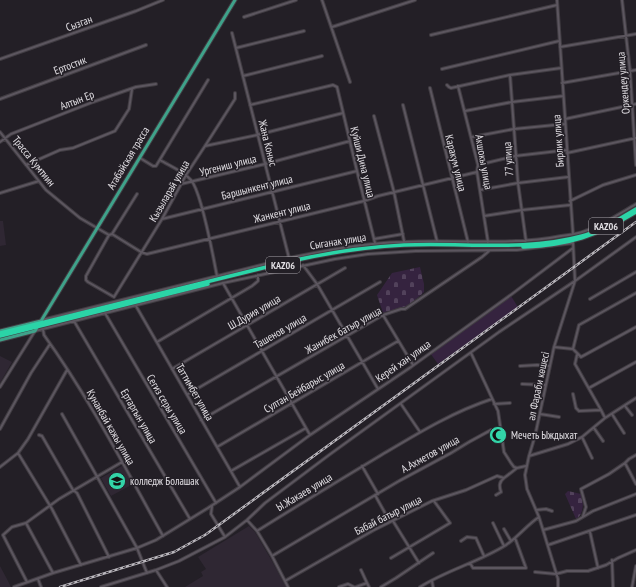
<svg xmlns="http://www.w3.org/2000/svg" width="636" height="587" font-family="'PT Sans Narrow',sans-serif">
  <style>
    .built { fill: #2f2733 }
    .cemetery { fill: url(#cemetery-stones) }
    .park { fill: #35233f }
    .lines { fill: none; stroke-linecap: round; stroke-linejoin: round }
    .minor-casing { stroke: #403c42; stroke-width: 4 }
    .major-casing { stroke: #403c42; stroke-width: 5 }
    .highway-casing { stroke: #403c42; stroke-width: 5.5 }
    .minor { stroke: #5c565f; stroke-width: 2 }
    .major { stroke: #3fa28a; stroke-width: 3 }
    .highway { stroke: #2bd4a7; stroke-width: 3.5 }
    .rail-casing { stroke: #bbb8be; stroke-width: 2.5 }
    .rail { stroke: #231f26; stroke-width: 1; stroke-dasharray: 3; stroke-linecap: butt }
    .labels { text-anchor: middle; stroke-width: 3; stroke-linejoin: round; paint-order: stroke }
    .shield { fill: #231f26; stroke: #a9a5ab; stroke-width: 1 }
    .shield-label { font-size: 10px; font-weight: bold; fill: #e2dfe4 }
    .street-label { font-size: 11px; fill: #e2dfe4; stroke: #231f26 }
    .poi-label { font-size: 11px; fill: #e2dfe4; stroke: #231f26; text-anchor: start }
  </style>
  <defs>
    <pattern id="cemetery-stones" width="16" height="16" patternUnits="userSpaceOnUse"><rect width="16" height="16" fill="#35233f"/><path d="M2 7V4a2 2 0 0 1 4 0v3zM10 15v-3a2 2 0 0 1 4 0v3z" fill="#52425b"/></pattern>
  </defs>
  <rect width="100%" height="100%" fill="#231f26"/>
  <path class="built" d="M0 221H3L6 245 0 246Z
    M0 356 12 362 0 383Z
    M122 466 133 484 111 496 101 478Z
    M249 526 255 532 272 561 286 587H185L203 576 201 572 206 569 198 557Z
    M0 566 8 581 11 587H0Z"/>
  <path class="cemetery" d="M420 267 424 284V292C416 300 405 309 393 311 389 312 387 311 383 313L377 295 392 273Z
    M568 491 581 494C584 501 584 515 576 519L565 494Z"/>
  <path class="park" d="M511 296 518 307 438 364 430 353Z"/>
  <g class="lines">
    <defs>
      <path id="minor" d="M322 0 350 82
        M557 0 573 234
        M622 0 630 71 636 165
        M244 17 296 0
        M332 27 415 0
        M232 33 289 258
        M431 35 557 5
        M560 47 636 34
        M236 48 304 31
        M0 59 136 11 163 0
        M442 69 559 41
        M510 75 518 183 526 241
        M243 76 322 56
        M562 83 636 70
        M447 85 449 87 451 88 510 75 561 68
        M458 86 478 165 477 172 488 242
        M430 88 468 242
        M0 99 146 45
        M250 105 333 85 337 87 357 171 375 243
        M403 105 437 241
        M465 111 512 102 563 96
        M374 116 394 192 404 241
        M565 119 636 104
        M0 132 46 190 80 218 109 235 112 234 141 252 147 254 364 201 378 196 477 172
        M472 137 514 129 565 124
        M0 142 11 134 93 102 136 87 156 84
        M205 146 257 135 343 113
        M567 153 636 138
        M140 158 153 166H156L208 80
        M160 160C170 166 183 171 191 180 202 193 213 256 217 276
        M26 165 60 150 73 148 115 131 129 109 132 89
        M478 165 515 156 567 150
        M181 184 265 164 350 141
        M480 190 518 183 568 177
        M0 193 39 181
        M570 201 603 185 636 175
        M484 216 522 210 570 205
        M162 219 357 171
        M112 234 137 194
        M109 235 86 276V280L88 282 114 297 162 219 186 175 205 146 235 99V93
        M374 239 403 234
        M303 265 317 284 378 389
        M223 283 310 435
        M590 299 636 272
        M136 306 240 487
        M105 313 216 503
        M383 315 413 365
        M42 320 289 258C327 250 364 243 403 242 456 239 509 246 561 236 569 235 577 234 585 231 603 225 619 214 636 204
        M74 321 190 519
        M43 329 44 335C90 399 125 468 163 536
        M157 342 252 286 258 281V275
        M554 347 573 349
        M573 349 579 325 636 293
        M573 349 581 357 636 327
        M471 353 498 411 504 452 511 463 514 467 517 468
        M577 355 575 364 601 410
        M520 366 537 365 549 366
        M172 369 345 268
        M522 384 545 385
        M0 387 35 331 223 283 335 259 368 254 416 251 517 250 573 243
        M589 388 636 362
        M188 394 380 282
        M573 394 576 408 579 411 601 410 605 418
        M401 404 420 432
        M494 404 510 403
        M625 406 632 415
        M62 414 137 548 147 573
        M540 414 559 417
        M612 414 624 433
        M201 420 383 315 401 309H405L482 257 489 251
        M594 428 603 441
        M0 429 31 373 50 344
        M39 435 42 436 73 490 77 493 109 557
        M582 437 592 458
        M217 447 398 341
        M18 453 52 509 81 565
        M636 455 629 459 625 463 636 484
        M529 456 568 444 582 437 605 418 636 398
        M362 466 378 494
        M0 467 18 453 28 439 67 370
        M231 471 306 428
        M375 495 390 522
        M496 495 501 492C499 486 499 482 504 478
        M212 506 211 514 225 537
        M536 510 546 509 552 511
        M583 516 586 507 581 489 609 474 625 463
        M247 520 257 531C297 506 338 481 378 457 415 435 452 412 492 399
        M393 521 419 563
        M26 523 53 573
        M493 523 504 546
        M504 529 511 541
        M543 530 576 521 593 511 636 494
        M257 531 272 556 288 587
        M590 532 598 568
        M461 541 467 537 476 538 484 556
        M548 545 636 515
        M272 556 399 481 451 453 469 442 491 430 501 429
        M391 558 450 523 434 501
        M612 560 613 587
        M470 563 473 568H526L515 538
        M156 570 167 587
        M361 570 367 583
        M535 572 556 574 567 571H588L606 565 618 558 636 550
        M38 579 41 587
        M285 581 374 530 432 501 466 490 497 476 504 478 517 468 526 466
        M432 581 433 587
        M27 582 3 535 12 527 26 523 59 499 122 462
        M14 587 53 573 137 548 156 540 208 508 240 487 310 435 411 367 512 294 573 248
        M101 587 156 570 179 561 225 537 247 520 265 503 329 455 499 332 575 281 636 237
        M339 587 348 584 354 587
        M356 587 367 583 369 587
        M381 587 396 578 433 553
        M420 587C447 570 479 562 506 545 518 537 527 525 539 517
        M558 587V579L539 517 527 489 525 475 529 456 535 436 554 347 575 281 573 242
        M632 587 636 566"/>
      <path id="major" d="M0 331 41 321
        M0 340 35 331 235 0"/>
      <path id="highway" d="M523 247C569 245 597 236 636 212
        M0 333 287 262C326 253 365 247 404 245 463 242 524 252 582 236 601 231 619 219 636 209
        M0 336 208 284"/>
    </defs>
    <use href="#minor" class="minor-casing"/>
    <use href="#major" class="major-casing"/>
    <use href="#highway" class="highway-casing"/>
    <use href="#minor" class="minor"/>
    <use href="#major" class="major"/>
    <use href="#highway" class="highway"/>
    <defs>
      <path id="rail" d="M60 587 174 552 205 535 636 222"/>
    </defs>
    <use href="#rail" class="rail-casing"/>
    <use href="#rail" class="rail"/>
  </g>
  <defs>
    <symbol id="mosque-disc" viewBox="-11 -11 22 22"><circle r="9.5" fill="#33d4a8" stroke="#231f26"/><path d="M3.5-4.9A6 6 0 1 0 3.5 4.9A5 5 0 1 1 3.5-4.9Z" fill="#111"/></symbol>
    <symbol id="university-disc" viewBox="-11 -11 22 22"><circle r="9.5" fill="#33d4a8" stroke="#231f26"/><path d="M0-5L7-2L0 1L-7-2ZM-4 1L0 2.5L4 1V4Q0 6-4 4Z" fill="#111"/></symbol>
  </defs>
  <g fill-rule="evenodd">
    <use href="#mosque-disc" x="488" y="425" width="20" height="20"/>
    <use href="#university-disc" x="107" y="471" width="20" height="20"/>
  </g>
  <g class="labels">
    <g class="shield">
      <rect x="589" y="218" width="34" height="16" rx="3"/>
      <rect x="266" y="257" width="34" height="16" rx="3"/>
    </g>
    <g class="shield-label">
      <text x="606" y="230">KАZ06</text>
      <text x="283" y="269">KАZ06</text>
    </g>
    <g class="street-label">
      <text transform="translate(79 23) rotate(-20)" y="4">Сызган</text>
      <text transform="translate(70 65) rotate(-21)" y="4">Ертостик</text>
      <text transform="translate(623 83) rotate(-95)" y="4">Оркендеу улица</text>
      <text transform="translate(77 100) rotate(-21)" y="4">Алтын Ер</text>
      <text transform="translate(558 141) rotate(-94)" y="4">Бирлик улица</text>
      <text transform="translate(268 143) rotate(76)" y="4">Жана Коныс</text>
      <text transform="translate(128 158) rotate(-59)" y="4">Атабайская трасса</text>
      <text transform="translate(508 159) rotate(-94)" y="4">77 улица</text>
      <text transform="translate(34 161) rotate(51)" y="4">Трасса Кумтиин</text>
      <text transform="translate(363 162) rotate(76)" y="4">Куйши Дина улица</text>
      <text transform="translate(484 162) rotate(80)" y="4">Акшокы улица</text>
      <text transform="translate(456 163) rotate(76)" y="4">Каракум улица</text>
      <text transform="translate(228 165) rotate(-14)" y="4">Ургениш улица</text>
      <text transform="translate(257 187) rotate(-14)" y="4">Баршынкент улица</text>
      <text transform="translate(169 191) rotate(-60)" y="4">Кызыларай улица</text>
      <text transform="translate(282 212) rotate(-14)" y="4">Жанкент улица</text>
      <text transform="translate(338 241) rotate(-9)" y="4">Сыганак улица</text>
      <text transform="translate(254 312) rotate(-30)" y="4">Ш.Дурия улица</text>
      <text transform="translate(343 330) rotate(-29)" y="4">Жанибек батыр улица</text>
      <text transform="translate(280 331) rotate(-30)" y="4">Ташенов улица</text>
      <text transform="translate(403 361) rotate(-35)" y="4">Керей хан улица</text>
      <text transform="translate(538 386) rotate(-78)" y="4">әл Фараби көшесі</text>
      <text transform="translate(304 387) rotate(-30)" y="4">Султан Бейбарыс улица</text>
      <text transform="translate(195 392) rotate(60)" y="4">Таттимбет улица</text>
      <text transform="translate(167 404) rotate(59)" y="4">Сегиз серы улица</text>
      <text transform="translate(139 416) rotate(60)" y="4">Ертаргын улица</text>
      <text transform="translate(111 427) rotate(60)" y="4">Кунанбай кажы улица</text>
      <text transform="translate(430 454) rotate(-29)" y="4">А.Ахметов улица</text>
      <text transform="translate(304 492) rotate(-31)" y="4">Ы.Жакаев улица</text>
      <text transform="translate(388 515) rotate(-27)" y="4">Бабай батыр улица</text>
    </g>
    <g class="poi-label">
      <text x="511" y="439">Мечеть Ыждыхат</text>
      <text x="130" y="485">колледж Болашак</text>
    </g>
  </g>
</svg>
